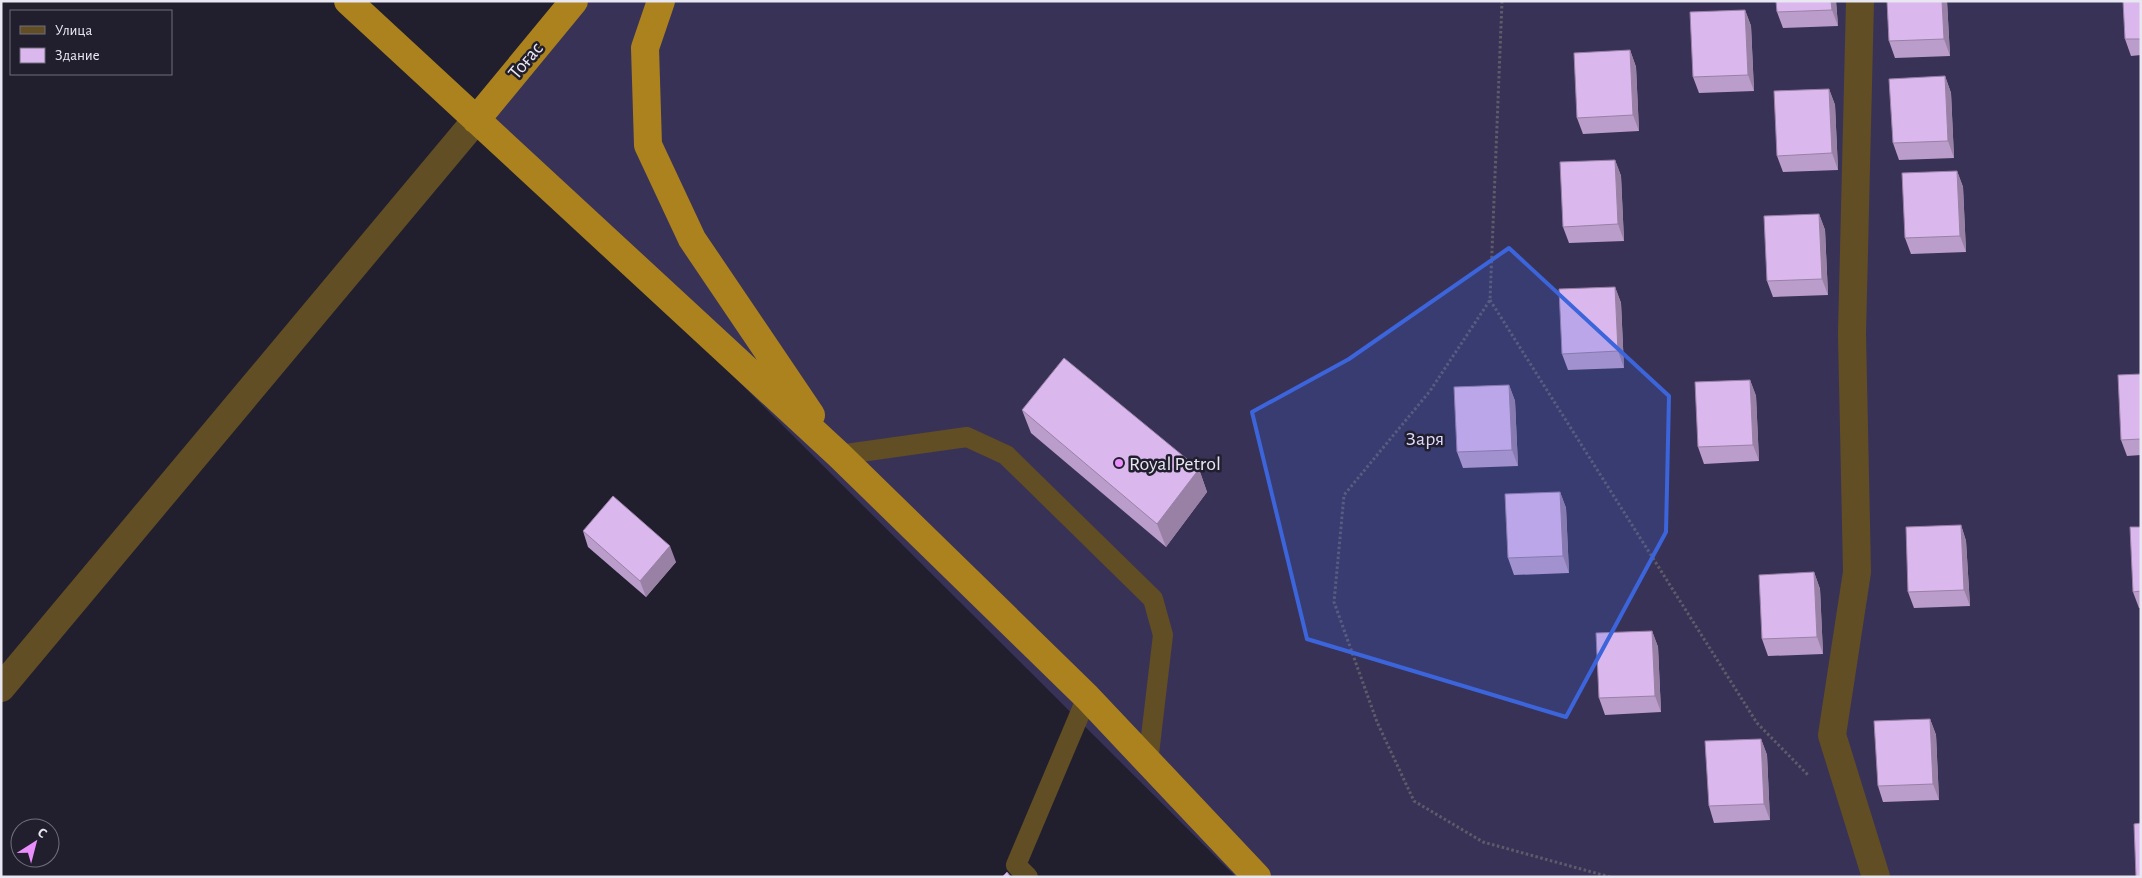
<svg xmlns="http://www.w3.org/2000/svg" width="2142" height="878" font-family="'Alegreya Sans',sans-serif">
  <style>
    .garden { fill: #393257 }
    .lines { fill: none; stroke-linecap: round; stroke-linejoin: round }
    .path { stroke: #5d5c69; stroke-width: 3; stroke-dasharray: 2.5 2.5; stroke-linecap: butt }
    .service { stroke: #624e24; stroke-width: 20 }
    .minor { stroke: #624e24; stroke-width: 28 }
    .trunk { stroke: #ac821e; stroke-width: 28 }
    .wall { fill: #bb9dcb }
    .shaded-wall { fill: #9980a5 }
    .building { fill: #dab7ec; stroke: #9980a5 }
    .marked { fill: #3c65dc; fill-opacity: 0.2; stroke: #3c65dc; stroke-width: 4; stroke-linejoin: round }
    .poi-dot { fill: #ea8dfd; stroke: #211f2e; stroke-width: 2 }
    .labels { text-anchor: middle; stroke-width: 5; stroke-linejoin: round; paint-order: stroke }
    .street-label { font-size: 20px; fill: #e9e8f2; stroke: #211f2e }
    .park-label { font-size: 20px; fill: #ded9fb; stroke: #211f2e }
    .poi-label { font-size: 20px; fill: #e9e8f2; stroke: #211f2e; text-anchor: start }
  </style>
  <rect width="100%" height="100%" fill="#211f2e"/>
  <path class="garden" d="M570 1H2141V877H1236L476 120Z"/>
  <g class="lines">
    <path class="path" d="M1502 1 1490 300 1430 391 1344 495 1334 602 1377 722 1414 801 1483 842 1610 877
      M1490 300 1757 723 1809 776"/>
    <path class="service" d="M839 455 967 437 1006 455 1153 599 1163 635 1148 762
      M1028 877 1016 865 1087 697"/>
    <path class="minor" d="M1860 1 1852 334 1857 572 1832 735 1876 877
      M1 688 476 120"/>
    <path class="trunk" d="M348 1 839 455 1087 697 1257 877
      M661 1 645 48 648 145 692 239 811 415
      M476 120 574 1"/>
  </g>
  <path class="wall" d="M1836 1 1838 26 1783 28 1777 12Z
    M1887 1H1947L1950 56 1895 58 1889 41Z
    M2141 1V55L2131 56 2125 39Z
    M1745 10 1751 26 1754 91 1699 93 1693 77Z
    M1630 50 1636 67 1639 131 1583 134 1577 118Z
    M1945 76 1951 93 1954 158 1899 160 1893 143Z
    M1829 89 1835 105 1838 170 1783 172 1777 156Z
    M1615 160 1621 176 1624 241 1569 243 1563 227Z
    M1957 171 1963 187 1966 252 1911 254 1905 238Z
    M1819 214 1825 230 1828 295 1773 297 1767 281Z
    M1615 287 1621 303 1624 368 1568 370 1562 354Z
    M2141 374V455L2127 456 2121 440Z
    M1750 380 1756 396 1759 461 1704 464 1698 447Z
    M1509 385 1515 401 1518 466 1463 468 1457 452Z
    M1022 410 1199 469 1207 492 1166 547 1031 433Z
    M1560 492 1566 508 1569 573 1514 575 1508 558Z
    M1961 525 1966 541 1970 606 1914 608 1908 592Z
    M2141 527V608H2139L2133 592Z
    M583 531 676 562 646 597 588 547Z
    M1814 572 1820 589 1823 654 1768 656 1762 639Z
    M1652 631 1658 647 1661 712 1605 715 1599 698Z
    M1930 719 1936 735 1939 800 1883 802 1878 786Z
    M1761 739 1767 755 1770 820 1714 823 1709 806Z"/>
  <path class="shaded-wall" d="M1831 1H1836L1838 26 1832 10Z
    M1942 1H1947L1950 56 1944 39Z
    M1745 10 1751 26 1754 91 1748 75Z
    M1630 50 1636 67 1639 131 1633 115Z
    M1945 76 1951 93 1954 158 1948 141Z
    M1829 89 1835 105 1838 170 1832 153Z
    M1615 160 1621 176 1624 241 1618 224Z
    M1957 171 1963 187 1966 252 1960 236Z
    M1819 214 1825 230 1828 295 1822 279Z
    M1615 287 1621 303 1624 368 1618 351Z
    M1750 380 1756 396 1759 461 1753 445Z
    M1509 385 1515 401 1518 466 1512 450Z
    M1199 469 1207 492 1166 547 1157 524Z
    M1560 492 1566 508 1569 573 1563 556Z
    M1961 525 1966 541 1970 606 1964 590Z
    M670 546 676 562 646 597 640 581Z
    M1814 572 1820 589 1823 654 1817 637Z
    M1652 631 1658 647 1661 712 1655 696Z
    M1930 719 1936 735 1939 800 1933 784Z
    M1761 739 1767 755 1770 820 1764 804Z"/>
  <path class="building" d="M1776 1H1831L1832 10 1777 12Z
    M1887 1H1942L1944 39 1889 41Z
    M2123 1H2141V39H2125Z
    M1745 10 1748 75 1693 77 1690 12Z
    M1630 50 1633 115 1577 118 1574 53Z
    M1945 76 1948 141 1893 143 1889 79Z
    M1829 89 1832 153 1777 156 1774 91Z
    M1615 160 1618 224 1563 227 1560 162Z
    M1957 171 1960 236 1905 238 1902 173Z
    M1819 214 1822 279 1767 281 1764 216Z
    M1615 287 1618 351 1562 354 1559 289Z
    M1064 358 1199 469 1157 524 1022 410Z
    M2141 374V439L2121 440 2118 375Z
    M1750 380 1753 445 1698 447 1695 382Z
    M1509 385 1512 450 1457 452 1454 387Z
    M1560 492 1563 556 1508 558 1505 494Z
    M613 496 670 546 640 581 583 531Z
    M1961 525 1964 590 1908 592 1906 527Z
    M2130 527H2141V591L2133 592Z
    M1814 572 1817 637 1762 639 1759 575Z
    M1652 631 1655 696 1599 698 1596 633Z
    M1930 719 1933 784 1878 786 1874 721Z
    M1761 739 1764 804 1709 806 1705 741Z
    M2141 823V877H2136L2134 824Z
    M1007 872 1011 877H1002Z"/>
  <path class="marked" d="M1509 248 1669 396 1666 532 1566 717 1307 639 1252 412 1349 359Z"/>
  <circle class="poi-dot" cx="1119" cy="463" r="5"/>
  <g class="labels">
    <g class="street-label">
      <text transform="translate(525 60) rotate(-50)" y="7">Тоғас</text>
    </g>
    <g class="park-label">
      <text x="1425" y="445">Заря</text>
    </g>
    <g class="poi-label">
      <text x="1129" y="470">Royal Petrol</text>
    </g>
  </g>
  <rect width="2142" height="878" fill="none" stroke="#e9e8f2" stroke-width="5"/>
  <rect x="10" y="10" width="162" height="65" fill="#211f2e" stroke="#716f7c"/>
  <rect x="20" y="26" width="25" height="8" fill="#624e24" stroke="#716f7c"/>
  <text x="55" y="35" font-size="15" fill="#e9e8f2">Улица</text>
  <rect x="20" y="48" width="25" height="15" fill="#dab7ec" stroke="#716f7c"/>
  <text x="55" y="60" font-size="15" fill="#e9e8f2">Здание</text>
  <g transform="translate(35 843) rotate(36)"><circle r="24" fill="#211f2e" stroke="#716f7c"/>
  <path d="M0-4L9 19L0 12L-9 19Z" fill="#ea8dfd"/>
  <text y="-8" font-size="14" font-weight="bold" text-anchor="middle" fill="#e9e8f2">С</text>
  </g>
</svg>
